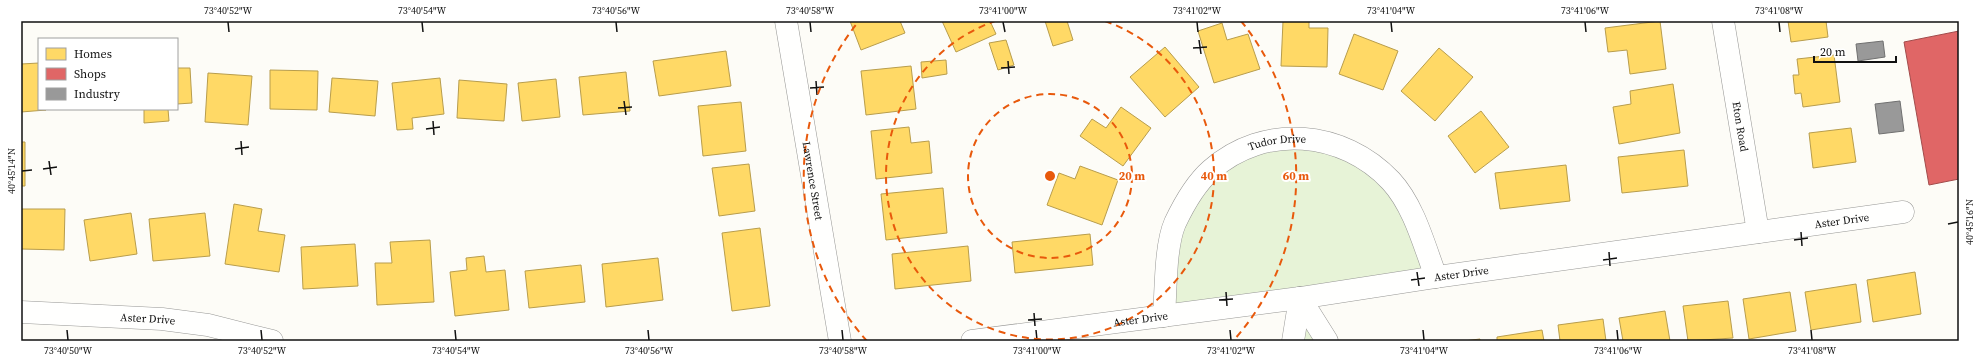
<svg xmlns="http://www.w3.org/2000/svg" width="1980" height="362" font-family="'Source Serif 4',serif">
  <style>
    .green { fill: #e7f3d7 }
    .homes { fill: #ffd966; stroke: #b89d4c }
    .shops { fill: #e06666; stroke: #a24c4c }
    .industry { fill: #999; stroke: #707070 }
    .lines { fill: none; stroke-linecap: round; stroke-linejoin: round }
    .street-casing { stroke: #979795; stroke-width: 23 }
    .street { stroke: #fffffe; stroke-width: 22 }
    .ticks { fill: none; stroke: #111; stroke-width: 1.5 }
    .ring { fill: none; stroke: #e8590c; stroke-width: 2; stroke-dasharray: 7 5 }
    .labels { text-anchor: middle; stroke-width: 4; stroke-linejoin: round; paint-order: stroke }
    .street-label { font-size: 11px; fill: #111; stroke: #fff }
    .centre { fill: #e8590c; stroke: #fff; stroke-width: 2 }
    .ring-label { font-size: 12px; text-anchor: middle; font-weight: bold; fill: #e8590c; stroke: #fff; stroke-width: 4; stroke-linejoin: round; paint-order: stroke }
    .neatline { fill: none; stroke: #111; stroke-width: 1.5 }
    .ticks-label { font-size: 10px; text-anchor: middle; fill: #111 }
  </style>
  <rect width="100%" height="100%" fill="#fdfcf7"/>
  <path class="green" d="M1274 140 1372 165 1436 277 1300 298 1327 341H1293L1300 299 1164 316 1190 195Z"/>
  <path class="homes" d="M850 21H900L905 33 861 50Z
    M942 21H990L996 34 956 52Z
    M1045 21H1067L1073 40 1053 46Z
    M1283 21H1309V28H1328L1327 67 1281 66Z
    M1660 21 1666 69 1630 74 1627 50 1608 52 1605 28Z
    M1788 21H1826L1828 37 1791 42Z
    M1222 23 1227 40 1248 34 1260 69 1214 83 1198 31Z
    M1354 34 1398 51 1383 90 1339 74Z
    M1006 40 1014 65 998 70 989 43Z
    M1165 47 1199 87 1165 117 1130 77Z
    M1439 48 1473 77 1435 121 1401 91Z
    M726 51 731 86 659 96 653 61Z
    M1834 55 1840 102 1803 107 1801 93 1795 94 1793 75H1799L1797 59Z
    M946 60 947 74 922 78 921 62Z
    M39 63V109L46 110 21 112V64Z
    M911 66 916 109 866 115 861 71Z
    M177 68H190L192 103 177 104Z
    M270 70 318 71 317 110 270 109Z
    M626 72 630 111 583 115 579 77Z
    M208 73 252 76 248 125 205 122Z
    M332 78 378 81 375 116 329 112Z
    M440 78 444 114 412 118 413 129 397 130 392 83Z
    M556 79 560 117 522 121 518 83Z
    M459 80 507 84 504 121 457 118Z
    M1673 84 1680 133 1619 144 1613 107 1631 104 1630 91Z
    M741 102 746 151 703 156 698 106Z
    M1121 107 1151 128 1123 166 1080 136 1092 119 1106 128Z
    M144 109H168L169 121 144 123Z
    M1481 111 1509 147 1475 173 1448 136Z
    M909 127 911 143 929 141 932 173 876 179 871 131Z
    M1851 128 1856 162 1813 168 1809 133Z
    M21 142H25V186H21Z
    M1684 150 1688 186 1622 193 1618 157Z
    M749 164 755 211 719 216 712 168Z
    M1566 165 1570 201 1500 209 1495 173Z
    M1080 166 1118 180 1102 225 1047 205 1059 173 1075 179Z
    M943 188 947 233 886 240 881 194Z
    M234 204 262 209 258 231 285 235 279 272 225 264Z
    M21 209H65L64 250 21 249Z
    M131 213 137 254 90 261 84 220Z
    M205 213 210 256 153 261 149 219Z
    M760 228 770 306 732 311 722 233Z
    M1090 234 1093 265 1015 273 1012 242Z
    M430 240 434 302 377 305 375 263H392L390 242Z
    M355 244 358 286 303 289 301 247Z
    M968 246 971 281 895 289 892 254Z
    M484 256 486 272 505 270 509 310 455 316 450 272 467 270 466 258Z
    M658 258 663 300 606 307 602 264Z
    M581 265 585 302 529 308 525 271Z
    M1915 272 1921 314 1873 322 1867 280Z
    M1856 284 1861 322 1811 330 1805 292Z
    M1790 292 1796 331 1749 339 1743 299Z
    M1728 301 1733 338 1688 341 1683 306Z
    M1665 311 1670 341H1623L1619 318Z
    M1603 319 1606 341H1560L1558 325Z
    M1542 330 1544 341H1497V337Z
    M1480 339V341H1464Z"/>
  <path class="shops" d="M1959 31V179L1929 185 1904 42Z"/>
  <path class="industry" d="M1883 41 1885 57 1858 61 1856 44Z
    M1900 101 1904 131 1879 134 1875 104Z"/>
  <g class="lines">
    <defs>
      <g id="street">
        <path id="s1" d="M786 21 840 341"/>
        <path id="s2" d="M1723 21 1758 232"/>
        <path d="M1300 298 1327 341"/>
        <path id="s3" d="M21 312 162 319 208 325 272 341"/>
        <path id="s4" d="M1164 316C1166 290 1165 246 1175 223 1184 204 1195 184 1211 170 1264 123 1343 130 1391 181 1414 206 1424 245 1436 277"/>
        <path id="s5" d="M972 341 1300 298 1436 277 1903 212"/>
        <path d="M1293 341 1300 298"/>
      </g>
    </defs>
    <use href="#street" class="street-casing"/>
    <use href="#street" class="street"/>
  </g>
  <path class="ticks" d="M228 22 229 32M422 22 423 32M616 22 617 32M810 22 811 32M1003 22 1005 32M1197 22 1198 32M1391 22 1392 32M1585 22 1586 32M1779 22 1780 32M1199 40 1201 54M1193 48 1207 47M1008 61 1009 74M1001 68 1015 67M816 81 817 95M810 88 824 87M624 101 626 115M618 108 632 107M433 121 434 135M426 129 440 127M241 141 242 155M235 149 249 147M49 161 51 175M43 169 57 167M22 171 32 170M1948 224 1958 222M1801 232 1802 246M1794 240 1808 238M1609 252 1610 266M1603 260 1617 258M1417 272 1419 286M1411 280 1425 278M1226 292 1227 306M1219 300 1233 299M1034 313 1035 326M1028 320 1042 319M67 330 68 340M261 330 262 340M455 330 456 340M648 330 649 340M842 330 843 340M1036 330 1037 340M1230 330 1231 340M1423 330 1424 340M1617 330 1618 340M1811 330 1812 340"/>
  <g class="ring">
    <circle cx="1050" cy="176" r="82"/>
    <path d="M1105 21A164 164 0 1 1 995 21"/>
    <path d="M867 341A246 246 0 0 1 859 21M1241 21A246 246 0 0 1 1233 341"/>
  </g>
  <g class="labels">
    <g class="street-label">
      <text dy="4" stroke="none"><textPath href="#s2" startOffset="107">Eton Road</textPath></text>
      <text dy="4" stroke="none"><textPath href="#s4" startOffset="232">Tudor Drive</textPath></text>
      <text dy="4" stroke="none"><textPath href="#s1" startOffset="162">Lawrence Street</textPath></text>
      <text dy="4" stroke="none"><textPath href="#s5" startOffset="878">Aster Drive</textPath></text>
      <text dy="4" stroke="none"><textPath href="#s5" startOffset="494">Aster Drive</textPath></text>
      <text dy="4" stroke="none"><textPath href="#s3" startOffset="127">Aster Drive</textPath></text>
      <text dy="4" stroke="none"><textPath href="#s5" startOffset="170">Aster Drive</textPath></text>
    </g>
  </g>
  <circle cx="1050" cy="176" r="6" class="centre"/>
  <g class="ring-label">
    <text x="1132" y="180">20 m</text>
    <text x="1214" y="180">40 m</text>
    <text x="1296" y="180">60 m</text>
  </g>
  <rect width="1980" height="362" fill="none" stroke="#ffffff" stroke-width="44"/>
  <rect x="38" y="38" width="140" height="72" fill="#ffffff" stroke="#a0a0a0"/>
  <rect x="46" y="48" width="20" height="12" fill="#ffd966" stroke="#a0a0a0"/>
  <text x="74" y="58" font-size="12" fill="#111111">Homes</text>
  <rect x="46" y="68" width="20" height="12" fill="#e06666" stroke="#a0a0a0"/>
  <text x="74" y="78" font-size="12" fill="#111111">Shops</text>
  <rect x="46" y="88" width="20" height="12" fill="#999999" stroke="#a0a0a0"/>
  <text x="74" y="98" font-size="12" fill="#111111">Industry</text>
  <path d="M1814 56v6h82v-6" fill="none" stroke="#111111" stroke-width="2"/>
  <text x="1820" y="56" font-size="12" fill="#111111" stroke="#ffffff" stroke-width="3" paint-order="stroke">20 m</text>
  <rect x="22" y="22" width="1936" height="318" class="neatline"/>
  <g class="ticks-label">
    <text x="228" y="14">73°40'52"W</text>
    <text x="422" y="14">73°40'54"W</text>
    <text x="616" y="14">73°40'56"W</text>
    <text x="810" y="14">73°40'58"W</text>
    <text x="1003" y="14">73°41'00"W</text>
    <text x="1197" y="14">73°41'02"W</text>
    <text x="1391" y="14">73°41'04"W</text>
    <text x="1585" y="14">73°41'06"W</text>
    <text x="1779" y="14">73°41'08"W</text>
    <text transform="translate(11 171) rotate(-90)" y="4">40°45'14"N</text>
    <text transform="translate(1969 222) rotate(-90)" y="4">40°45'16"N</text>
    <text x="68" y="354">73°40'50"W</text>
    <text x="262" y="354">73°40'52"W</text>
    <text x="456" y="354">73°40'54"W</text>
    <text x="649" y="354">73°40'56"W</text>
    <text x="843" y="354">73°40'58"W</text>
    <text x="1037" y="354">73°41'00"W</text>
    <text x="1231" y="354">73°41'02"W</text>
    <text x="1424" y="354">73°41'04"W</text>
    <text x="1618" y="354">73°41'06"W</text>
    <text x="1812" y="354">73°41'08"W</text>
  </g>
</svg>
